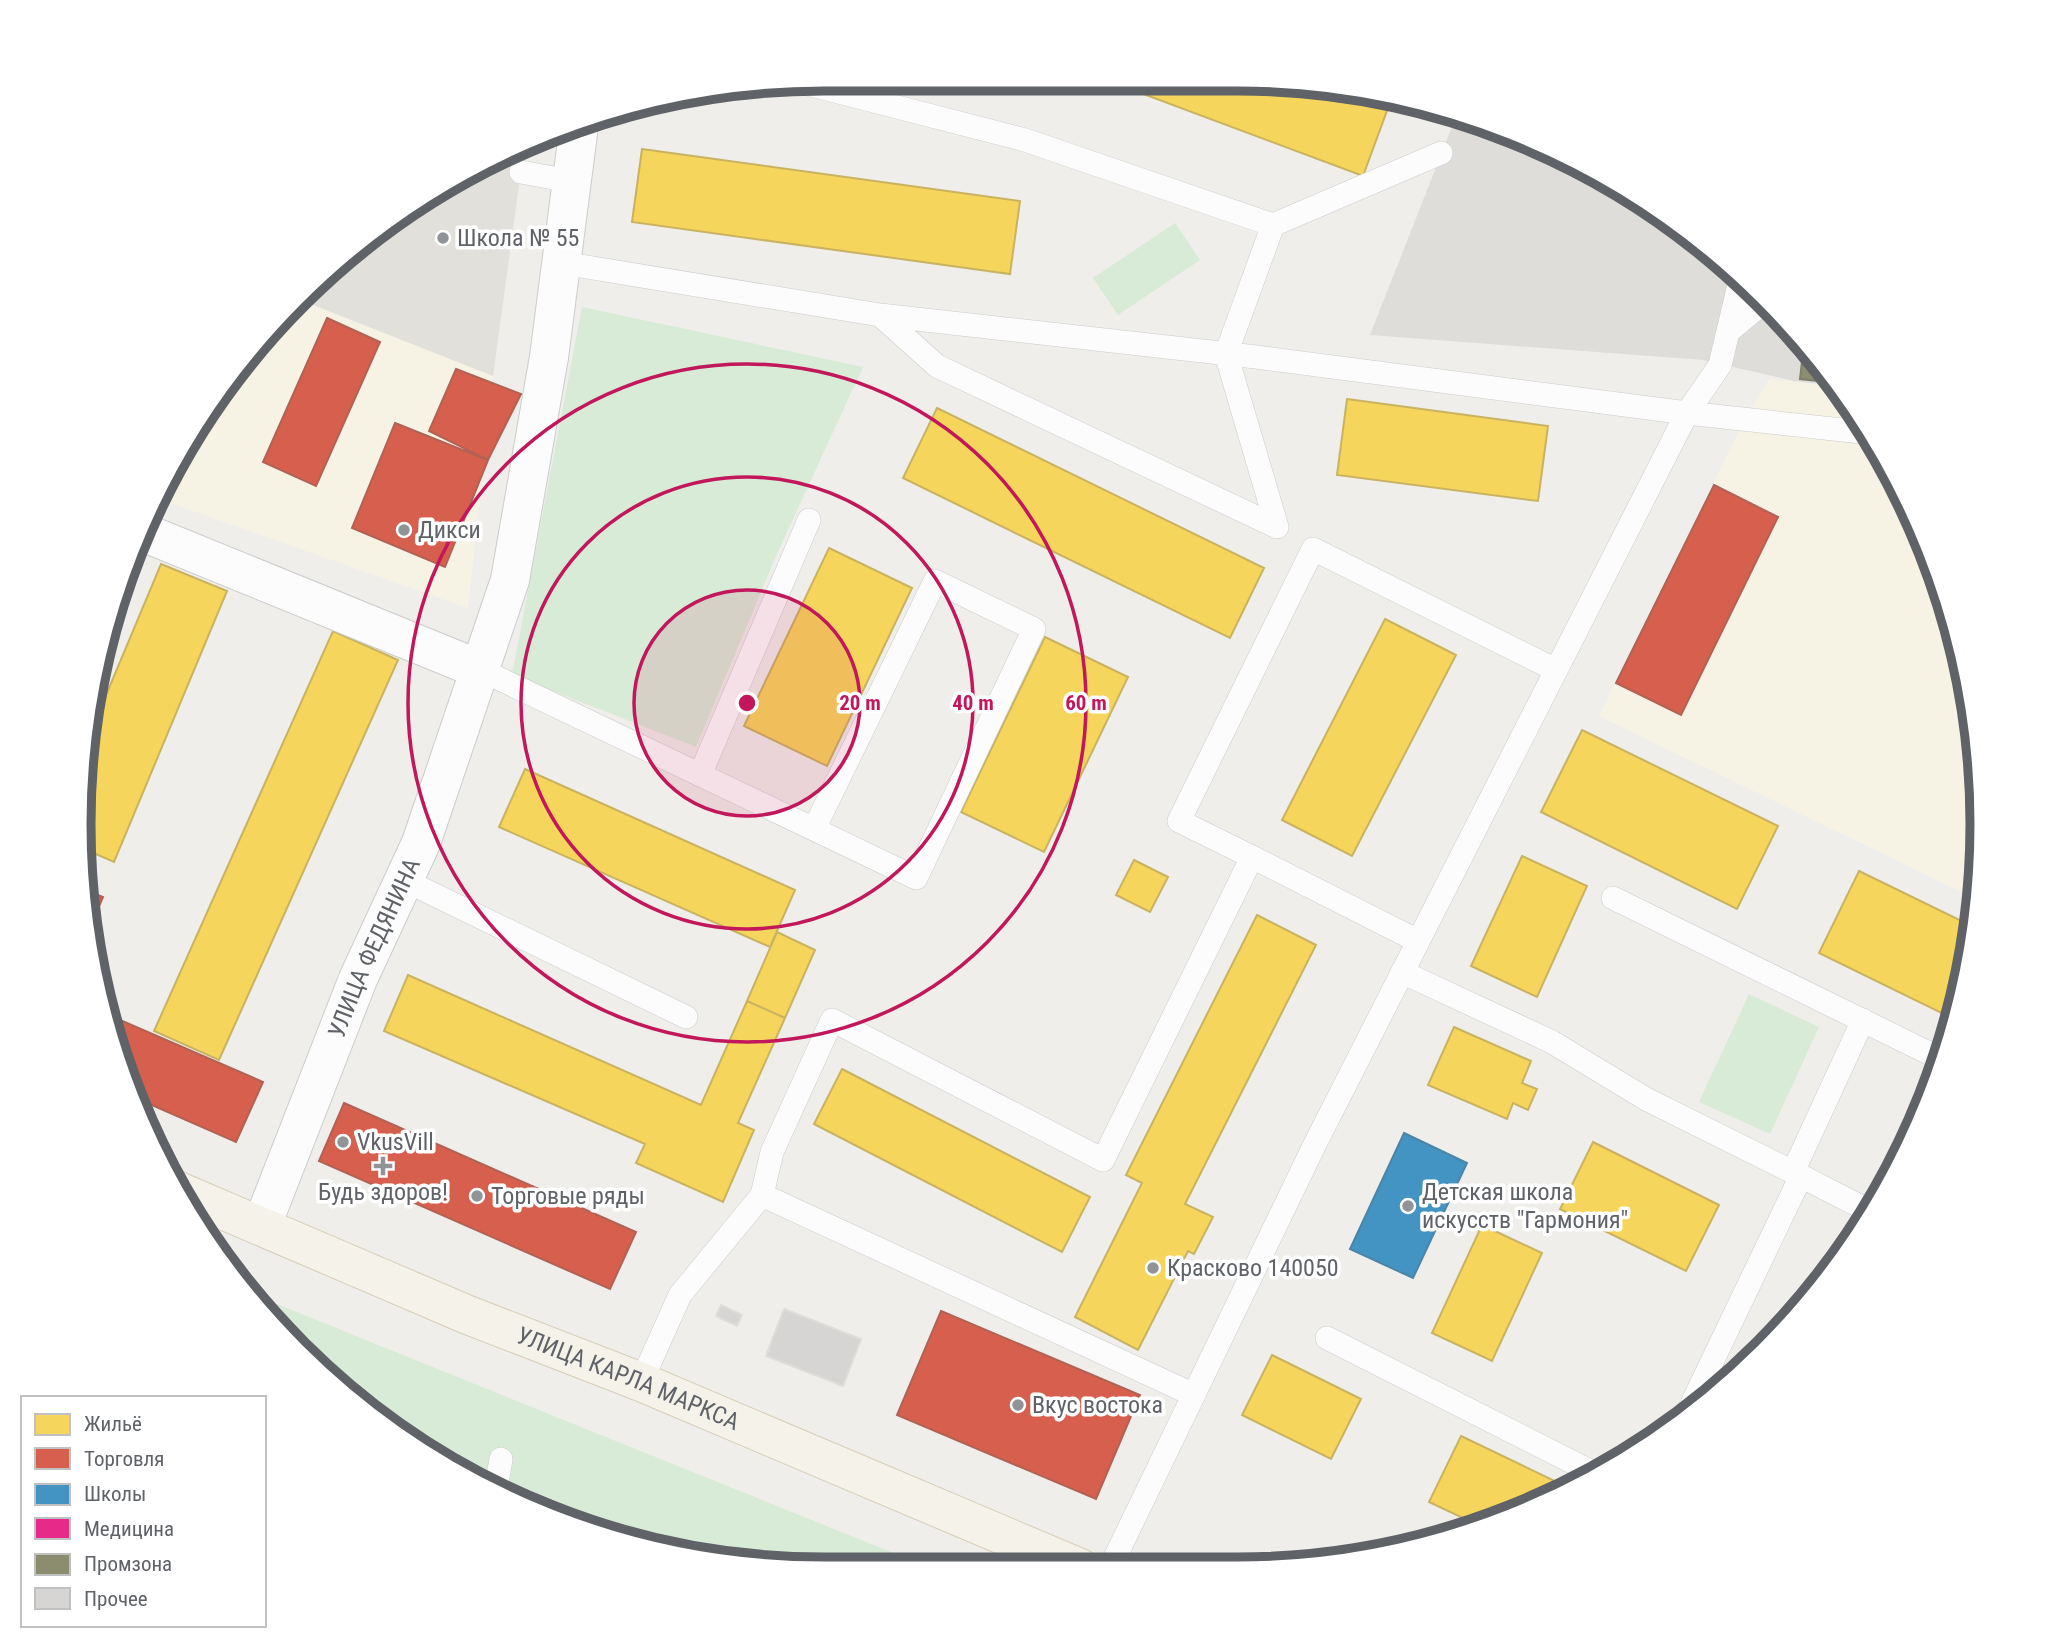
<svg xmlns="http://www.w3.org/2000/svg" width="2061" height="1648" font-family="'Roboto Condensed',sans-serif">
  <style>
    .commercial { fill: #f7f3e4 }
    .industrial { fill: #dfddda }
    .education { fill: #e2e0da }
    .green { fill: #d8ebd6 }
    .homes { fill: #f6d55c; stroke: #c9b360; stroke-width: 2 }
    .shops { fill: #d6604d; stroke: #b26155; stroke-width: 2 }
    .schools { fill: #4393c3; stroke: #4b85a8; stroke-width: 2 }
    .health { fill: #e7298a; stroke: #be3a80; stroke-width: 2 }
    .industry { fill: #8c8c6e; stroke: #7e806c; stroke-width: 2 }
    .building { fill: #d6d5d3; stroke: #deddd9; stroke-width: 2 }
    .lines { fill: none; stroke-linecap: round; stroke-linejoin: round }
    .lane-casing { stroke: #cbcccc; stroke-width: 24 }
    .street-casing { stroke: #cbcccc; stroke-width: 40 }
    .primary-casing { stroke: #d7ceb8; stroke-width: 40 }
    .lane { stroke: #fdfcfc; stroke-width: 23 }
    .street { stroke: #fdfcfc; stroke-width: 38 }
    .primary { stroke: #f4f2e9; stroke-width: 38 }
    .ring { fill: none; stroke: #c2185b; stroke-width: 3.5 }
    .poi-dot { fill: #919496; stroke: #fff; stroke-width: 2.5 }
    .labels { text-anchor: middle; stroke-width: 7; stroke-linejoin: round; paint-order: stroke }
    .poi-label { font-size: 24px; fill: #5f6368; stroke: #fff; text-anchor: start }
    .street-label { font-size: 24px; fill: #5f6368; stroke: #fff }
    .rim { fill: none; stroke: #5f6368; stroke-width: 9 }
    .centre { fill: #c2185b; stroke: #fff; stroke-width: 3.5 }
    .ring-label { font-size: 21px; text-anchor: middle; font-weight: bold; fill: #c2185b; stroke: #fff; stroke-width: 7; stroke-linejoin: round; paint-order: stroke }
  </style>
  <rect width="100%" height="100%" fill="#efeeea"/>
  <path class="commercial" d="M296 299 493 376 468 608 159 499 179 451Z
    M1769 379 1839 387 1883 452 1943 585 1976 727 1981 873 1976 899 1599 716 1745 419Z"/>
  <path class="industrial" d="M1457 114 1477 118 1610 179 1728 263 1828 370 1839 386 1794 381 1703 360 1370 335Z"/>
  <path class="education" d="M524 148 493 376 296 298 452 178Z"/>
  <path class="green" d="M1175 223 1200 260 1118 315 1093 278Z
    M582 307 863 367 776 556 696 747 512 675Z
    M1749 994 1819 1027 1770 1134 1699 1102Z
    M247 1292 933 1569H824L679 1555 538 1512 371 1415 263 1315Z"/>
  <path class="homes" d="M1106 80H1285L1345 92 1388 108 1363 176Z
    M642 149 1020 201 1010 274 632 222Z
    M1347 399 1548 426 1538 501 1337 475Z
    M937 408 1264 568 1230 638 903 478Z
    M829 548 912 588 827 766 744 726Z
    M161 564 227 591 114 862 82 848 79 824 91 731Z
    M1385 619 1456 655 1352 856 1282 820Z
    M333 631 398 660 219 1060 154 1031Z
    M1045 637 1128 677 1044 852 961 812Z
    M1582 730 1778 826 1737 909 1541 812Z
    M525 769 795 890 770 947 499 827Z
    M1522 856 1587 886 1537 997 1471 966Z
    M1134 860 1168 877 1150 912 1116 895Z
    M1859 871 1972 926 1956 1020 1819 953Z
    M1257 915 1316 945 1185 1204 1213 1217 1194 1254 1188 1251 1138 1350 1075 1317 1142 1183 1126 1175Z
    M777 932 815 950 785 1018 747 1001Z
    M408 975 701 1105 747 1001 785 1018 738 1123 754 1130 723 1202 636 1163 645 1144 384 1031Z
    M1454 1027 1531 1061 1522 1083 1537 1089 1528 1110 1513 1103 1507 1119 1428 1085Z
    M842 1069 1090 1197 1062 1252 814 1124Z
    M1593 1142 1719 1205 1686 1271 1560 1209Z
    M1482 1225 1542 1253 1492 1361 1432 1333Z
    M1831 1256 1839 1260 1828 1278 1812 1295Z
    M1272 1355 1361 1399 1331 1459 1242 1415Z
    M1461 1436 1563 1485 1560 1492 1482 1527 1429 1502Z"/>
  <path class="shops" d="M327 318 380 342 316 486 263 462Z
    M456 369 521 394 488 460 429 431Z
    M395 423 488 460 445 567 352 528Z
    M1714 485 1778 517 1681 715 1616 683Z
    M88 891 103 897 92 923Z
    M104 1013 263 1082 236 1142 138 1099Z
    M344 1103 636 1232 610 1289 319 1161Z
    M941 1311 1140 1395 1096 1499 897 1415Z"/>
  <path class="schools" d="M1404 1133 1467 1163 1413 1278 1350 1249Z"/>
  <path class="health" d="M525 1490 625 1531 622 1538 538 1512 520 1502Z"/>
  <path class="industry" d="M1804 344 1828 370 1837 383 1800 379Z"/>
  <path class="building" d="M721 1305 742 1315 737 1326 716 1316Z
    M784 1309 861 1339 843 1386 766 1356Z"/>
  <g class="lines">
    <defs>
      <path id="lane" d="M800 82 1025 140 1273 225 1226 354 1277 527 937 366 880 315
        M521 172 570 181
        M1273 225 1441 153
        M562 263 880 315 1256 357 1687 413 1870 433
        M1728 332 1764 302
        M481 670 916 878 1034 629 935 581 814 829
        M700 775 809 520
        M1252 857 1179 821 1313 549 1556 670
        M404 880 686 1017
        M1613 898 1941 1059
        M1402 972 1552 1042 1646 1099 1801 1176 1687 1414
        M1793 1172 1863 1020
        M1801 1176 1869 1211
        M762 1195 772 1152 832 1020 1103 1160 1252 857 1418 941
        M1327 1338 1598 1475
        M641 1382 680 1295 762 1195 1194 1395
        M496 1488 501 1459
        M1110 1568 1315 1144 1687 413 1720 365 1741 277"/>
      <g id="street">
        <path d="M145 533 481 670"/>
        <path id="s1" d="M262 1225 358 979 421 843 510 580 549 357 579 126"/>
      </g>
      <g id="primary">
        <path id="s2" d="M176 1190 468 1315 641 1382 1080 1568"/>
      </g>
    </defs>
    <use href="#lane" class="lane-casing"/>
    <use href="#street" class="street-casing"/>
    <use href="#primary" class="primary-casing"/>
    <use href="#lane" class="lane"/>
    <use href="#street" class="street"/>
    <use href="#primary" class="primary"/>
  </g>
  <circle cx="747" cy="703" r="113" fill="#c2185b" fill-opacity=".12"/>
  <g class="ring">
    <circle cx="747" cy="703" r="113"/>
    <circle cx="747" cy="703" r="226"/>
    <circle cx="747" cy="703" r="339"/>
  </g>
  <g class="poi-dot">
    <circle cx="443" cy="238" r="7"/>
    <circle cx="404" cy="530" r="7"/>
    <circle cx="343" cy="1142" r="7"/>
    <path d="M379.5 1155.5h7v7h7v7h-7v7h-7v-7h-7v-7h7z"/>
    <circle cx="477" cy="1196" r="7"/>
    <circle cx="1408" cy="1206" r="7"/>
    <circle cx="1153" cy="1268" r="7"/>
    <circle cx="1018" cy="1405" r="7"/>
  </g>
  <g class="labels">
    <g class="poi-label">
      <text x="457" y="246">Школа № 55</text>
      <text x="418" y="538">Дикси</text>
      <text x="357" y="1150">VkusVill</text>
      <text x="383" y="1200" text-anchor="middle">Будь здоров!</text>
      <text x="1422" y="1200">Детская школа<tspan x="1422" dy="28">искусств "Гармония"</tspan></text>
      <text x="491" y="1204">Торговые ряды</text>
      <text x="1167" y="1276">Красково 140050</text>
      <text x="1032" y="1413">Вкус востока</text>
    </g>
    <g class="street-label">
      <text dy="8" stroke="none"><textPath href="#s1" startOffset="299">УЛИЦА ФЕДЯНИНА</textPath></text>
      <text dy="8" stroke="none"><textPath href="#s2" startOffset="490">УЛИЦА КАРЛА МАРКСА</textPath></text>
    </g>
  </g>
  <path d="M0 0H2061V1648H0ZM824 91H1237A733 733 0 0 1 1970 824V824A733 733 0 0 1 1237 1557H824A733 733 0 0 1 91 824V824A733 733 0 0 1 824 91Z" fill="#fff" fill-rule="evenodd"/>
  <path class="rim" d="M824 91H1237A733 733 0 0 1 1970 824V824A733 733 0 0 1 1237 1557H824A733 733 0 0 1 91 824V824A733 733 0 0 1 824 91Z"/>
  <circle cx="747" cy="703" r="10" class="centre"/>
  <g class="ring-label">
    <text x="860" y="710">20 m</text>
    <text x="973" y="710">40 m</text>
    <text x="1086" y="710">60 m</text>
  </g>
  <rect x="21" y="1396" width="245" height="231" fill="#ffffff" stroke="#bfc1c3" stroke-width="2"/>
  <rect x="35" y="1414" width="35" height="21" fill="#f6d55c" stroke="#bfc1c3" stroke-width="2"/>
  <text x="84" y="1431" font-size="21" fill="#5f6368">Жильё</text>
  <rect x="35" y="1448" width="35" height="21" fill="#d6604d" stroke="#bfc1c3" stroke-width="2"/>
  <text x="84" y="1466" font-size="21" fill="#5f6368">Торговля</text>
  <rect x="35" y="1484" width="35" height="21" fill="#4393c3" stroke="#bfc1c3" stroke-width="2"/>
  <text x="84" y="1501" font-size="21" fill="#5f6368">Школы</text>
  <rect x="35" y="1518" width="35" height="21" fill="#e7298a" stroke="#bfc1c3" stroke-width="2"/>
  <text x="84" y="1536" font-size="21" fill="#5f6368">Медицина</text>
  <rect x="35" y="1554" width="35" height="21" fill="#8c8c6e" stroke="#bfc1c3" stroke-width="2"/>
  <text x="84" y="1571" font-size="21" fill="#5f6368">Промзона</text>
  <rect x="35" y="1588" width="35" height="21" fill="#d6d5d3" stroke="#bfc1c3" stroke-width="2"/>
  <text x="84" y="1606" font-size="21" fill="#5f6368">Прочее</text>
</svg>
